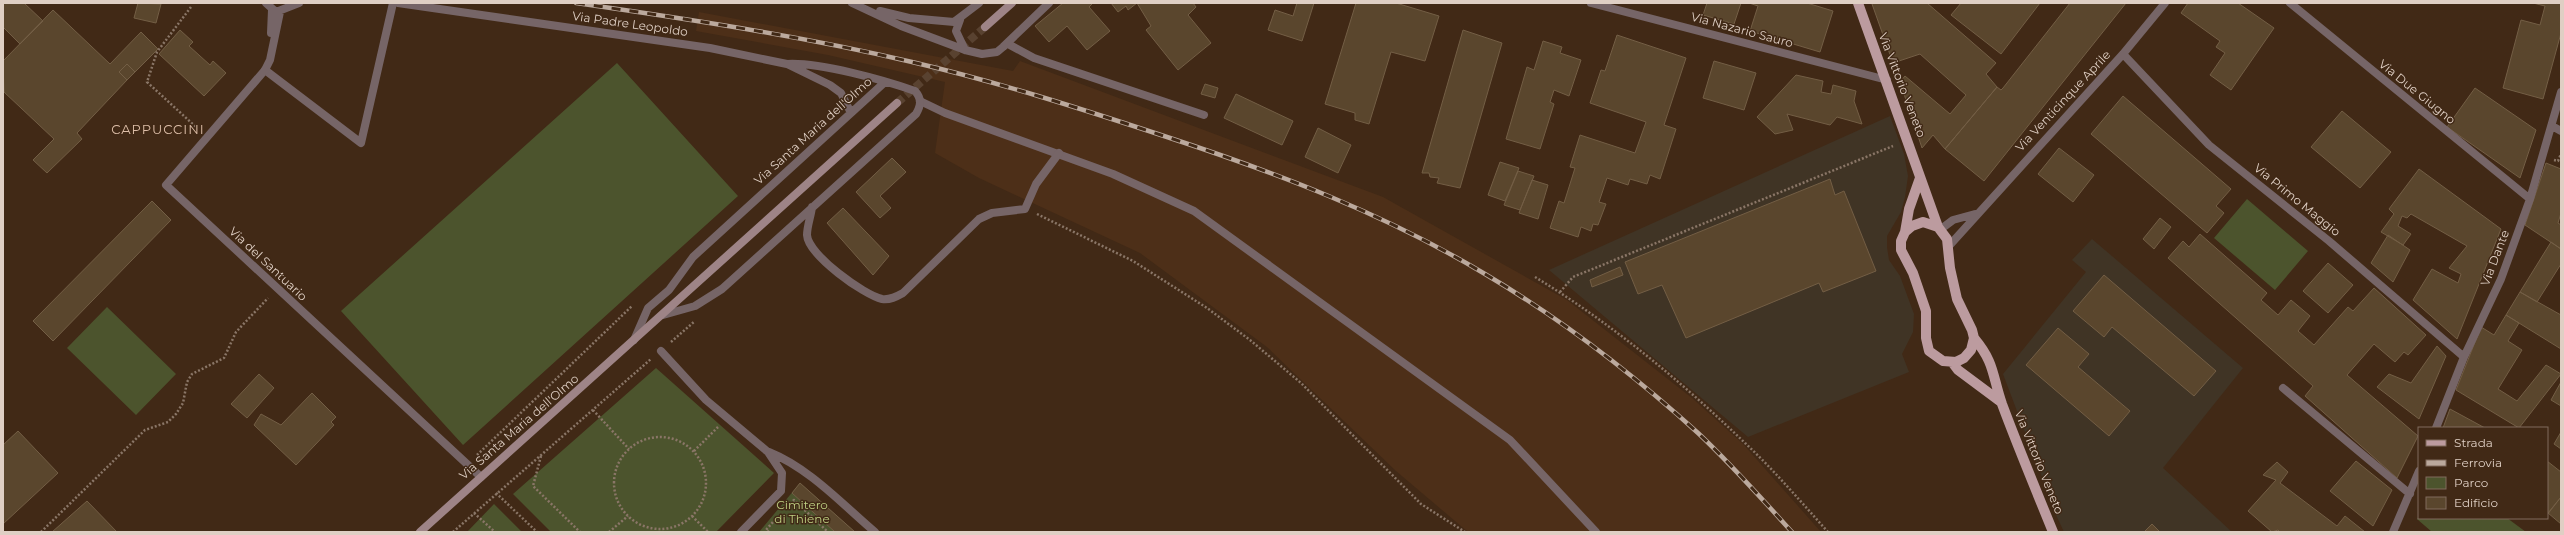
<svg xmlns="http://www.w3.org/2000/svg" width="2564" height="535" font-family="Montserrat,sans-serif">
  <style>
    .commercial { fill: #403425 }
    .built { fill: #4d2f18 }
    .green { fill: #4c542d }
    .building { fill: #5a462d; stroke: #735e45 }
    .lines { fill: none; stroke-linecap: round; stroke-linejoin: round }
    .secondary-tunnel { stroke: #594230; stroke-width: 8; stroke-dasharray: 8 4; stroke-linecap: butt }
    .path { stroke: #8a7667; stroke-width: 2.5; stroke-dasharray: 2 2; stroke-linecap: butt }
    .lane { stroke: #766567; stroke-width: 8 }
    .street { stroke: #766567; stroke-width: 8 }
    .secondary { stroke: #9e8487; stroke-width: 8 }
    .primary { stroke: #bc9b9f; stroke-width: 10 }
    .rail-casing { stroke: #bba99d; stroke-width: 4.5 }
    .rail { stroke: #412916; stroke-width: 3; stroke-dasharray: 9; stroke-linecap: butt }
    .labels { text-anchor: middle; stroke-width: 3; stroke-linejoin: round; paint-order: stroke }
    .street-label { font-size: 12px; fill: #dfcfc4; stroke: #412916 }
    .park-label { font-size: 12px; fill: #bfd083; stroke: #412916 }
    .neighbourhood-label { font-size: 13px; letter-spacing: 1px; fill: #dcbda7; stroke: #412916 }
  </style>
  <rect width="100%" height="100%" fill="#412916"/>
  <!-- commercial -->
  <path class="commercial" d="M1890 116 1904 154 1908 176 1905 197 1901 212 1887 236V247L1889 260 1900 276 1914 314 1913 332 1902 354 1909 372 1748 437 1549 270Z
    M2092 239 2243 368 2163 468 2232 532H2064L2057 517 2003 374 2086 272 2072 260Z"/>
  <!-- built -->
  <path class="built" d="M699 12 1013 71 1020 61 1383 197 1567 300 1692 398 1743 444 1821 532H1468L1396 471 1267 347 1140 253 979 178 935 153 945 82 828 55 696 31Z"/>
  <!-- green -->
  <path class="green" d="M617 63 738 196 463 445 341 311Z
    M2247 199 2308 251 2275 290 2214 238Z
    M107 307 176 374 136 415 67 348Z
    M656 368 774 473 716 532H551L513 494Z
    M800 483 855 532H759Z
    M494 504 522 532H467Z
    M2419 516V518H2507L2526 532H2432L2417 519Z"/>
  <!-- building -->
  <path class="building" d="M3 3H24L43 21 20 44 3 27Z
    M138 3 161 4 156 23 134 18Z
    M1063 3H1093L1089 7 1110 31 1087 50 1067 26 1049 42 1035 26Z
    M1111 3H1137L1128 10 1126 6 1118 12Z
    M1137 3H1193L1196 7 1188 15 1211 43 1178 70 1146 30 1151 26Z
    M1297 3H1314L1302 41 1268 30 1275 10 1293 16Z
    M1356 3H1396L1439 16 1425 61 1391 52 1369 124 1355 120V113L1325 104Z
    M1707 3H1741L1734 24 1703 15Z
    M1749 3H1807L1833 11 1820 52 1750 31 1758 6Z
    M1875 3H1927L1996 63 1986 74 1997 87 1945 149 1933 135 1922 148 1900 82 1905 76 1950 114 1966 95 1920 54 1893 63 1872 4Z
    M1961 3H2040L2001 54 1951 15Z
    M2070 3H2126L1984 181 1945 149 1997 87 2001 90 2003 88Z
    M2188 3H2238L2274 28 2231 90 2210 75 2225 53 2216 47 2220 41 2181 13Z
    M2533 3H2561V33L2543 99 2503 88 2521 20 2540 25 2545 6Z
    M53 10 110 64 141 32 158 49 135 72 127 64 119 72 127 80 77 133 82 139 47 173 33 160 54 139 4 92 3 61Z
    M180 30 193 42 189 46 210 65 213 61 226 73 204 96 159 54Z
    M1463 30 1502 43 1460 188 1437 183 1439 178 1430 177 1429 173H1422Z
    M1617 35 1686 58 1664 125 1676 129 1660 179 1650 175 1647 184 1630 179 1628 185 1607 178 1599 202 1606 204 1598 225 1593 224 1591 231 1581 227 1578 237 1550 228 1559 201 1564 203 1575 168 1570 167 1580 135 1635 153 1646 122 1590 103 1601 70 1605 71Z
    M1543 41 1562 47 1560 53 1581 60 1569 96 1554 90 1550 102 1554 104 1540 149 1506 139 1527 67 1534 70Z
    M1714 61 1756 73 1744 110 1703 98Z
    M127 64 135 72 127 80 119 72Z
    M1796 75 1823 81 1821 92 1831 94 1833 85 1856 91 1854 101 1862 124 1837 117 1830 125 1787 114 1793 130 1775 134 1757 117Z
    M1205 84 1218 88 1215 98 1201 94Z
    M2475 88 2536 130 2520 178 2447 127Z
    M1236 94 1293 121 1282 145 1224 118Z
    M2123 96 2231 189 2216 206 2224 213 2207 233 2091 134Z
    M2342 111 2391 152 2360 188 2311 147Z
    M1318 128 1351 145 1338 173 1305 157Z
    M2059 148 2094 175 2073 202 2038 174Z
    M892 158 906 172 880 196 891 208 880 218 856 192Z
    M1500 162 1519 168 1505 201 1488 195Z
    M2546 163 2561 169V213L2558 223 2561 225V249L2525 225Z
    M2419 169 2501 229 2457 339 2413 300 2432 269 2458 283 2461 274 2449 268 2467 246 2411 214 2407 218 2402 216 2398 226 2411 234 2403 245 2381 232 2394 214 2389 209Z
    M1518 171 1534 176 1520 210 1504 205Z
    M1830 179 1835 195 1844 191 1876 271 1823 292 1819 283 1686 338 1662 285 1638 294 1625 262Z
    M1532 180 1548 185 1538 219 1519 213Z
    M152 201 171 220 53 341 33 321Z
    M843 208 889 256 873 275 827 223Z
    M2160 218 2171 227 2154 249 2143 239Z
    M2200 234 2267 293 2261 300 2278 315 2291 300 2310 316 2298 331 2314 345 2348 307 2353 311 2374 288 2426 335 2408 355 2404 352 2395 362 2374 344 2347 375 2418 436 2397 478 2305 396 2313 386 2168 258 2183 241 2189 247Z
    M2388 235 2410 250 2393 282 2371 263Z
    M2551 242 2561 249V264L2537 302 2520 292Z
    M2328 263 2353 285 2328 313 2303 291Z
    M1620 267 1623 275 1592 287 1590 280Z
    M2104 275 2216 371 2194 396 2112 327 2104 337 2073 311Z
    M2520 292 2561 315V349L2506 315Z
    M2506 315 2519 323 2508 341 2522 350 2498 389 2517 401 2546 365 2561 374 2519 428 2456 390 2481 327 2494 335Z
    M2058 328 2089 354 2078 367 2130 411 2109 436 2026 365Z
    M2437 346 2446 356 2419 419 2377 387 2389 374 2411 383Z
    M259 374 274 388 247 418 231 404Z
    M2561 382V406L2551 400Z
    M312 393 336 417 331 422 334 425 296 465 254 425 261 414 281 425Z
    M2450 409 2485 428H2443Z
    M18 431 58 473 3 524V445Z
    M2561 432V449L2554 444Z
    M2356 461 2392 490 2373 526 2330 491Z
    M2547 461 2561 472V497L2547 515Z
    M2277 462 2288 472 2280 483 2337 526 2345 516 2365 532H2280L2278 530 2272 532 2248 511 2276 480 2263 475Z
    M800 483 855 532H835L792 493Z
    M2561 497V524L2548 513Z
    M87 501 117 532H52Z
    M2152 524 2160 532H2144Z"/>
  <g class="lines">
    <!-- secondary-tunnel -->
    <path class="secondary-tunnel" d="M897 103 985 27"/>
    <!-- path -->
    <path class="path" d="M191 7 157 52 147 82 197 128
      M2554 160 2558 161 2561 154
      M1037 214 1133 261 1207 308 1250 340 1301 383 1421 504 1465 532
      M1535 277C1611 323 1681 381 1745 443 1774 470 1801 502 1828 532
      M1560 292 1573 277 1893 146
      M671 342 695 321
      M593 410 629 449
      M614 483a46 46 0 1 1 92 0a46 46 0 1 1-92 0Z
      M694 451 718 427
      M477 455 632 306
      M541 456 533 486 580 532
      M496 493 537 532
      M793 501 794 500 828 532
      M474 513 495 532
      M692 516 708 532
      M41 532 145 430 168 422 176 414 183 403 187 382 192 374 224 358 236 332 268 298
      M453 532 651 359
      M609 532 628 516
      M769 532 766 530 773 522"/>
    <!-- lane -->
    <path class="lane" d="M1008 44 1034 58 1204 115
      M265 70 361 143 393 3
      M920 101 945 113 1113 174 1194 211 1510 440 1596 532"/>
    <!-- street -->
    <path class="street" d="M266 3 276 12 299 3
      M398 3 710 48 787 64 830 85 841 93 851 113
      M852 3 901 26 965 50 982 54 997 52 1003 47 1049 3
      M1591 3 1887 80
      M2290 3 2530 199
      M880 11 909 18 954 22 979 3
      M280 12 270 60 265 70 166 185 481 477
      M960 20 956 31 965 50
      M271 33 272 10
      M2123 54 2209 145 2329 241 2464 357
      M2552 126 2561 131
      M812 207C811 216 807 226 807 235 808 255 864 295 882 299 890 300 896 297 903 293L979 219 992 213 1025 209 1036 184 1059 153
      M1941 229 1953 220 1975 214
      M1948 247 2123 54 2165 3
      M663 315 695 306 722 289 916 114C921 105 922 99 915 91 884 80 819 62 787 64
      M634 340 648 308 669 290 693 257 885 82
      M661 351 706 400 768 452 782 473 781 491 741 532
      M2283 388 2410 494
      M2436 428 2464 357 2501 279 2530 199 2561 92
      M769 452C809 468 842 504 875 532
      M2393 532 2419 471"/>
    <!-- secondary -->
    <path class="secondary" d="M985 27 1012 3
      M420 532 897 103"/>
    <!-- primary -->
    <path class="primary" d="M1858 3 1938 227
      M1923 222 1938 227 1947 239 1950 268 1957 299 1972 330 1974 338 1971 350 1964 358 1956 362 1943 361 1929 351 1926 338V311L1913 273 1901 250V241L1905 232 1912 226Z
      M1905 232 1909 209 1920 178
      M1974 338C1995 363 1992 375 2002 404 2018 447 2036 490 2053 532
      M1952 362 1958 370 2001 402"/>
    <defs>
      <path id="rail" d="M576 3C688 19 801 36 912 62 998 82 1082 109 1167 137 1277 173 1385 214 1485 274 1561 319 1633 374 1698 433 1731 464 1762 499 1792 532"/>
    </defs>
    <!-- rail casing -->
    <use href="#rail" class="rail-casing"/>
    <!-- rail -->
    <use href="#rail" class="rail"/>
  </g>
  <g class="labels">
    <!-- street labels -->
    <g class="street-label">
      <text transform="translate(630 24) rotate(8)" y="4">Via Padre Leopoldo</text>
      <text transform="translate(1742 30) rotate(15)" y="4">Via Nazario Sauro</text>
      <text transform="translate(1902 85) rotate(69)" y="4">Via Vittorio Veneto</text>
      <text transform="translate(2417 92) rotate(39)" y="4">Via Due Giugno</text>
      <text transform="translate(2063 101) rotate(-47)" y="4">Via Venticinque Aprile</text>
      <text transform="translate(813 131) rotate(-42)" y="4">Via Santa Maria dell'Olmo</text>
      <text transform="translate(2297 200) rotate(39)" y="4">Via Primo Maggio</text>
      <text transform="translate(2495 258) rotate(-69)" y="4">Via Dante</text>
      <text transform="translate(268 264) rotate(43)" y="4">Via del Santuario</text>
      <text transform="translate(519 427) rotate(-41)" y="4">Via Santa Maria dell'Olmo</text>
      <text transform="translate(2039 462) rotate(68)" y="4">Via Vittorio Veneto</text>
    </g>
    <!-- park labels -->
    <g class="park-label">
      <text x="802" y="509">Cimitero<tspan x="802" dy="14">di Thiene</tspan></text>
    </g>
    <!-- neighbourhood labels -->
    <g class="neighbourhood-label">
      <text x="158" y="134">CAPPUCCINI</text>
    </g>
  </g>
  <!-- border -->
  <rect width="2564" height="535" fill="none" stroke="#dfcfc4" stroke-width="8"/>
  <!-- legend -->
  <rect x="2418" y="427" width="130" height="92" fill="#412916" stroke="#806b5c"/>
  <rect x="2426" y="440" width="20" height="6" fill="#bc9b9f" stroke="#806b5c"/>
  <text x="2454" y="447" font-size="12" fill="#dfcfc4">Strada</text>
  <rect x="2426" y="460" width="20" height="6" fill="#bba99d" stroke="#806b5c"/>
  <text x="2454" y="467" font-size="12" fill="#dfcfc4">Ferrovia</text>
  <rect x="2426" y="477" width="20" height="12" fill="#4c542d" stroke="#806b5c"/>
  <text x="2454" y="487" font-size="12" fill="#dfcfc4">Parco</text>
  <rect x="2426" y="497" width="20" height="12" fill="#5a462d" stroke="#806b5c"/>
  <text x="2454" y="507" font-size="12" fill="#dfcfc4">Edificio</text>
</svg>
